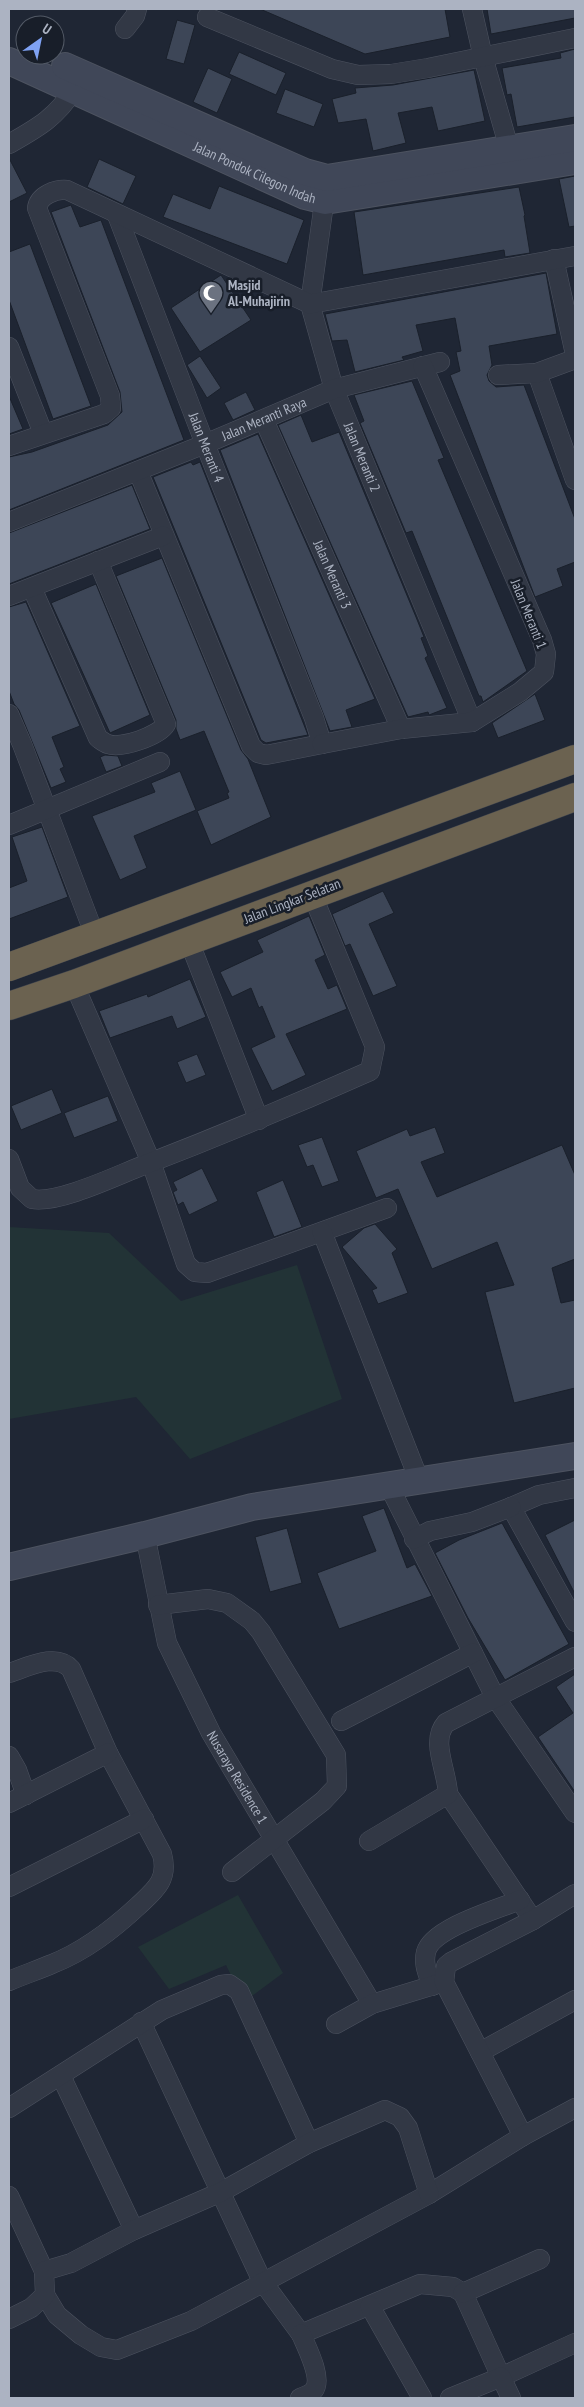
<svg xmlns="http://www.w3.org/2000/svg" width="584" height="2407" font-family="'PT Sans Narrow',sans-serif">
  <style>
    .green { fill: #223336 }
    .building { fill: #3d4657; stroke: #1a202b }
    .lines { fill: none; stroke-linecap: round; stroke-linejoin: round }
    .street-casing { stroke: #4d5360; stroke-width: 20 }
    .secondary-casing { stroke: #4d5360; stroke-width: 28 }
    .highway-casing { stroke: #3a404c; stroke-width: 29 }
    .street { stroke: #323845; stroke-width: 19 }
    .secondary { stroke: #404758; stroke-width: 26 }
    .highway { stroke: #6b6250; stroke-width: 28 }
    .labels { text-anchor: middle; stroke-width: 5; stroke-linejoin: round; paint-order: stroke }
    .street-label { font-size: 14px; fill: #acb3c2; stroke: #181e29 }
    .poi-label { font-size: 14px; font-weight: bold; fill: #acb3c2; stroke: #181e29; text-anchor: start }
  </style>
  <rect width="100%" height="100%" fill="#1f2634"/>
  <!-- green -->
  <path class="green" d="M9 1227 109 1233 181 1301 297 1265 342 1399 190 1459 136 1397 9 1419Z
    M238 1895 283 1973 244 2002 226 1965 169 1989 138 1947Z"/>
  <!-- building -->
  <path class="building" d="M260 9H445L450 37 365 54Z
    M487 9H575V18L491 34Z
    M177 20 195 25 184 64 166 59Z
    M575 49V117L517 127 511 94 507 95 502 68 561 58 560 53Z
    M239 52 286 73 276 95 229 74Z
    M208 68 232 79 217 113 193 102Z
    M474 70 485 121 438 131 432 107 398 113 406 143 373 151 366 119 338 123 332 99 356 93 355 88 393 85Z
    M285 89 323 104 314 127 276 113Z
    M9 158 27 193 9 202Z
    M99 159 136 176 123 204 87 187Z
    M575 176V226L569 227 559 179Z
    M219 186 304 220 287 264 163 217 173 194 210 209Z
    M519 187 525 215 524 216 530 253 505 257 504 250 363 275 354 212Z
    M71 205 80 227 101 220 184 440 9 510V457L32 452 108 425 122 412 120 392 51 212Z
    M30 244 91 406 53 419 9 300V252Z
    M546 273 557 334 489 346 492 365 487 375 489 381 496 387 524 385 575 519V562L557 569 563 586 535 597 450 375 460 371 456 352 461 351 455 318 416 325 423 351 402 357 404 360 355 372 347 340 332 341 325 314Z
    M221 275 251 320 200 352 171 308Z
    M200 356 221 388 207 398 187 365Z
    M412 381 444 458 438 460 527 671 483 702 481 696H479L412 531 406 533 360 423 364 421 354 395Z
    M246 392 255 410 233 420 224 403Z
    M9 396 23 429 9 434Z
    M301 415 312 442 339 432 416 617 424 637 421 638 428 656 425 658 447 708 429 715 428 712 408 717 278 425Z
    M258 434 375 699 346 710 352 727 330 731 220 450Z
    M191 462 193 465 200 462 308 735 266 743 261 740 153 477Z
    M132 485 150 529 9 584V533Z
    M162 558 241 750 248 759 271 817 211 845 197 811 229 798 227 793 229 792 204 731 180 740 176 729V720L116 576Z
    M96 584 150 715 110 733 51 603Z
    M26 602 80 726 52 737 64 767 60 769 66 782 51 788 19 710 14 704 9 691V607Z
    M535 694 545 720 498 738 492 723Z
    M105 755 118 756 122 766 106 772 100 757Z
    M180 771 196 810 134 836 147 868 120 880 92 816 155 792 151 783Z
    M42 827 68 897 9 919V888L27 881 12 837Z
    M383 891 394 913 369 924 397 986 373 996 350 944 345 946 332 914Z
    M309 916 325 955 315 960 328 989 337 985 347 1009 286 1034 306 1075 272 1091 251 1048 275 1037 262 1006 259 1008 251 988 232 997 220 972 263 952 257 940Z
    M190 979 206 1017 177 1029 172 1016 110 1038 99 1011 147 994 148 997Z
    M197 1054 206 1075 186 1083 177 1062Z
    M52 1089 62 1113 21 1130 11 1106Z
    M108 1096 118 1121 74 1138 64 1113Z
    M435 1127 445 1153 421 1162 437 1197 562 1145 575 1175V1259L552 1268 561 1303 575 1300V1388L514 1403 485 1292 514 1285 497 1242 432 1269 398 1189 376 1198 356 1151 407 1129 410 1136Z
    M322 1137 339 1181 322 1187 313 1165 307 1167 298 1145Z
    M202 1168 218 1201 189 1215 183 1202 178 1205 173 1192 177 1190 173 1182Z
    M283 1180 302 1227 274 1237 256 1192Z
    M375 1224 397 1249 392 1253 408 1293 378 1304 372 1290 377 1288 342 1247 364 1228Z
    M384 1508 407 1568 415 1564 432 1596 339 1629 317 1573 376 1551 362 1516Z
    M575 1520V1594L545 1535Z
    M502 1523 569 1644 505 1680 468 1618 435 1553 459 1540Z
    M287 1528 302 1583 270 1592 255 1537Z
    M575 1674V1792L538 1737 573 1713 556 1687Z"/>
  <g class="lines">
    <defs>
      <g id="street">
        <path d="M472 9 483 57 509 148"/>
        <path d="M207 17 332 69 358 75 391 74 428 68 575 38"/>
        <path d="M125 29 135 16 137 9"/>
        <path d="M9 144C37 128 56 118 74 89"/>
        <path id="s1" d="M326 189 310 304 334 389 472 722"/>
        <path id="s2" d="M117 215 205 444 314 718 322 744 266 755 258 753 251 746 138 471"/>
        <path d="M554 259 575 354"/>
        <path d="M9 347 43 433"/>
        <path d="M537 373 575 480"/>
        <path d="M498 375 537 373 575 359"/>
        <path id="s3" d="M264 420 401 729"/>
        <path d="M9 446 104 414 111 408 110 396 37 208C39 195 56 189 67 190L310 304 575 256"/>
        <path id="s4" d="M9 522 205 444 334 389 440 362"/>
        <path d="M32 588 98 738C101 740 104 743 108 744 121 749 159 736 166 724L98 561"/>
        <path d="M9 596 163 536"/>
        <path d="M9 714 22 744 95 936"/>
        <path d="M322 744 401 729 472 722 520 692 544 672 546 654 542 640 423 366"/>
        <path d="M9 825 160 762"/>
        <path d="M189 941 259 1120"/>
        <path d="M74 984 151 1162 186 1264 195 1272 207 1273 387 1208"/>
        <path d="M9 1159 20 1188 32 1199C57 1204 114 1177 139 1167 217 1137 294 1105 370 1071L375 1047 312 894"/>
        <path d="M322 1232 419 1480"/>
        <path d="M389 1486 495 1697 575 1813"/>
        <path d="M575 1488 539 1495 511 1507 575 1622"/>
        <path id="s5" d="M145 1535 167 1643 211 1733 372 2004"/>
        <path d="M414 1539 430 1531 472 1522 511 1507"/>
        <path d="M158 1605 208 1599 227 1603 252 1621 261 1632 336 1755 337 1786 323 1801 232 1872"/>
        <path d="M9 1673C28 1667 56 1652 71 1669L108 1753 162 1854C169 1880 155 1890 138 1906 112 1930 85 1951 52 1964 38 1970 23 1975 9 1981"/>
        <path d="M341 1721 473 1653"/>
        <path d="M9 1756 17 1770 26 1795"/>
        <path d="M448 1794 533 1920"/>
        <path d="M9 1803 108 1753"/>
        <path d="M369 1841 448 1794C447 1770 430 1741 446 1723L575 1657"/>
        <path d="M9 1887 144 1819"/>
        <path d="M432 1986C428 1974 423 1965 426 1952 432 1928 498 1909 520 1900"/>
        <path d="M141 2022 262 2281 301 2334 420 2284 453 2287 463 2293 501 2377 575 2343"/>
        <path d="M336 2024 372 2004 444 1982"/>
        <path d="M480 2052 575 2000"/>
        <path d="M61 2076 134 2230"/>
        <path d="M9 2108 162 2010 221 1985 229 1984 239 1991 309 2143"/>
        <path d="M523 2136 444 1982 446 1966 451 1962 533 1920 575 1894"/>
        <path d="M9 2196 44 2271"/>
        <path d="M463 2293 540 2259"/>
        <path d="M45 2295 57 2315 81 2335 101 2347 117 2350 191 2321 429 2194 523 2136 575 2108"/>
        <path d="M370 2306 422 2398"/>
        <path d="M9 2319 31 2308 45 2295 44 2271 71 2263 134 2230 221 2192 309 2143 385 2110 400 2117 408 2128 429 2194"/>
        <path d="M300 2398C305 2396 312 2393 314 2390 323 2378 306 2346 301 2334"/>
        <path d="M450 2398 501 2377 511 2398"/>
      </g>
      <g id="secondary">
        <path id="s6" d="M9 61 305 196 325 201 575 161"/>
        <path d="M65 66 305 172 327 178 575 138"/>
        <path d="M9 1567 145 1535 252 1507 575 1456"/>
      </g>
      <path id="highway" d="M9 967 575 759
        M9 1006 74 984 575 797"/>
    </defs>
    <!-- street casing -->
    <use href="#street" class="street-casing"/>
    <!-- secondary casing -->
    <use href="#secondary" class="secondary-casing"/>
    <!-- highway casing -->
    <use href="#highway" class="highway-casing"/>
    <!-- street -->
    <use href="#street" class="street"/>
    <!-- secondary -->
    <use href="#secondary" class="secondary"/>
    <!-- highway -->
    <use href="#highway" class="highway"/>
  </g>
  <!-- icons -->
  <defs>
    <symbol id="mosque-pin" viewBox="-11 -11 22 30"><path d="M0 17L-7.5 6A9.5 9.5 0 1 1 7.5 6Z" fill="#6b7280" stroke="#181e29"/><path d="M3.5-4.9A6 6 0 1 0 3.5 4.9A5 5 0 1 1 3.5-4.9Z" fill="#fff"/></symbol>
  </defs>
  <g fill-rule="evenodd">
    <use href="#mosque-pin" x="197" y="279" width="28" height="38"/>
  </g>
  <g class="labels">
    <!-- street labels -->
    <g class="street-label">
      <text dy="5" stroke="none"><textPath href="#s6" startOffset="270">Jalan Pondok Cilegon Indah</textPath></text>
      <text dy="5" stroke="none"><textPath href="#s4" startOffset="275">Jalan Meranti Raya</textPath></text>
      <text dy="5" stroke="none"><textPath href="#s2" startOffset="249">Jalan Meranti 4</textPath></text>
      <text dy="5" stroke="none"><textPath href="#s1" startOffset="278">Jalan Meranti 2</textPath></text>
      <text dy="5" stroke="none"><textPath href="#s3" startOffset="169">Jalan Meranti 3</textPath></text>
      <text transform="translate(529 614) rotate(68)" y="5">Jalan Meranti 1</text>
      <text transform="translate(292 901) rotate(-21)" y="5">Jalan Lingkar Selatan</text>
      <text dy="5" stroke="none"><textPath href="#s5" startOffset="262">Nusaraya Residence 1</textPath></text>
    </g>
    <!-- poi labels -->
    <g class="poi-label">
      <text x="228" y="290">Masjid<tspan x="228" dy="16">Al-Muhajirin</tspan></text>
    </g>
  </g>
  <!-- border -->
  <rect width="584" height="2407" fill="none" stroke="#acb3c2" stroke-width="20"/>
  <!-- north arrow -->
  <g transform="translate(40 40) rotate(33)"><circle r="24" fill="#181e29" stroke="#535a66"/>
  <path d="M0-4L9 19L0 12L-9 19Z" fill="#7fa2f4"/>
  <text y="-8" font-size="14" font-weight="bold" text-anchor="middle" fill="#acb3c2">U</text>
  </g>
</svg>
